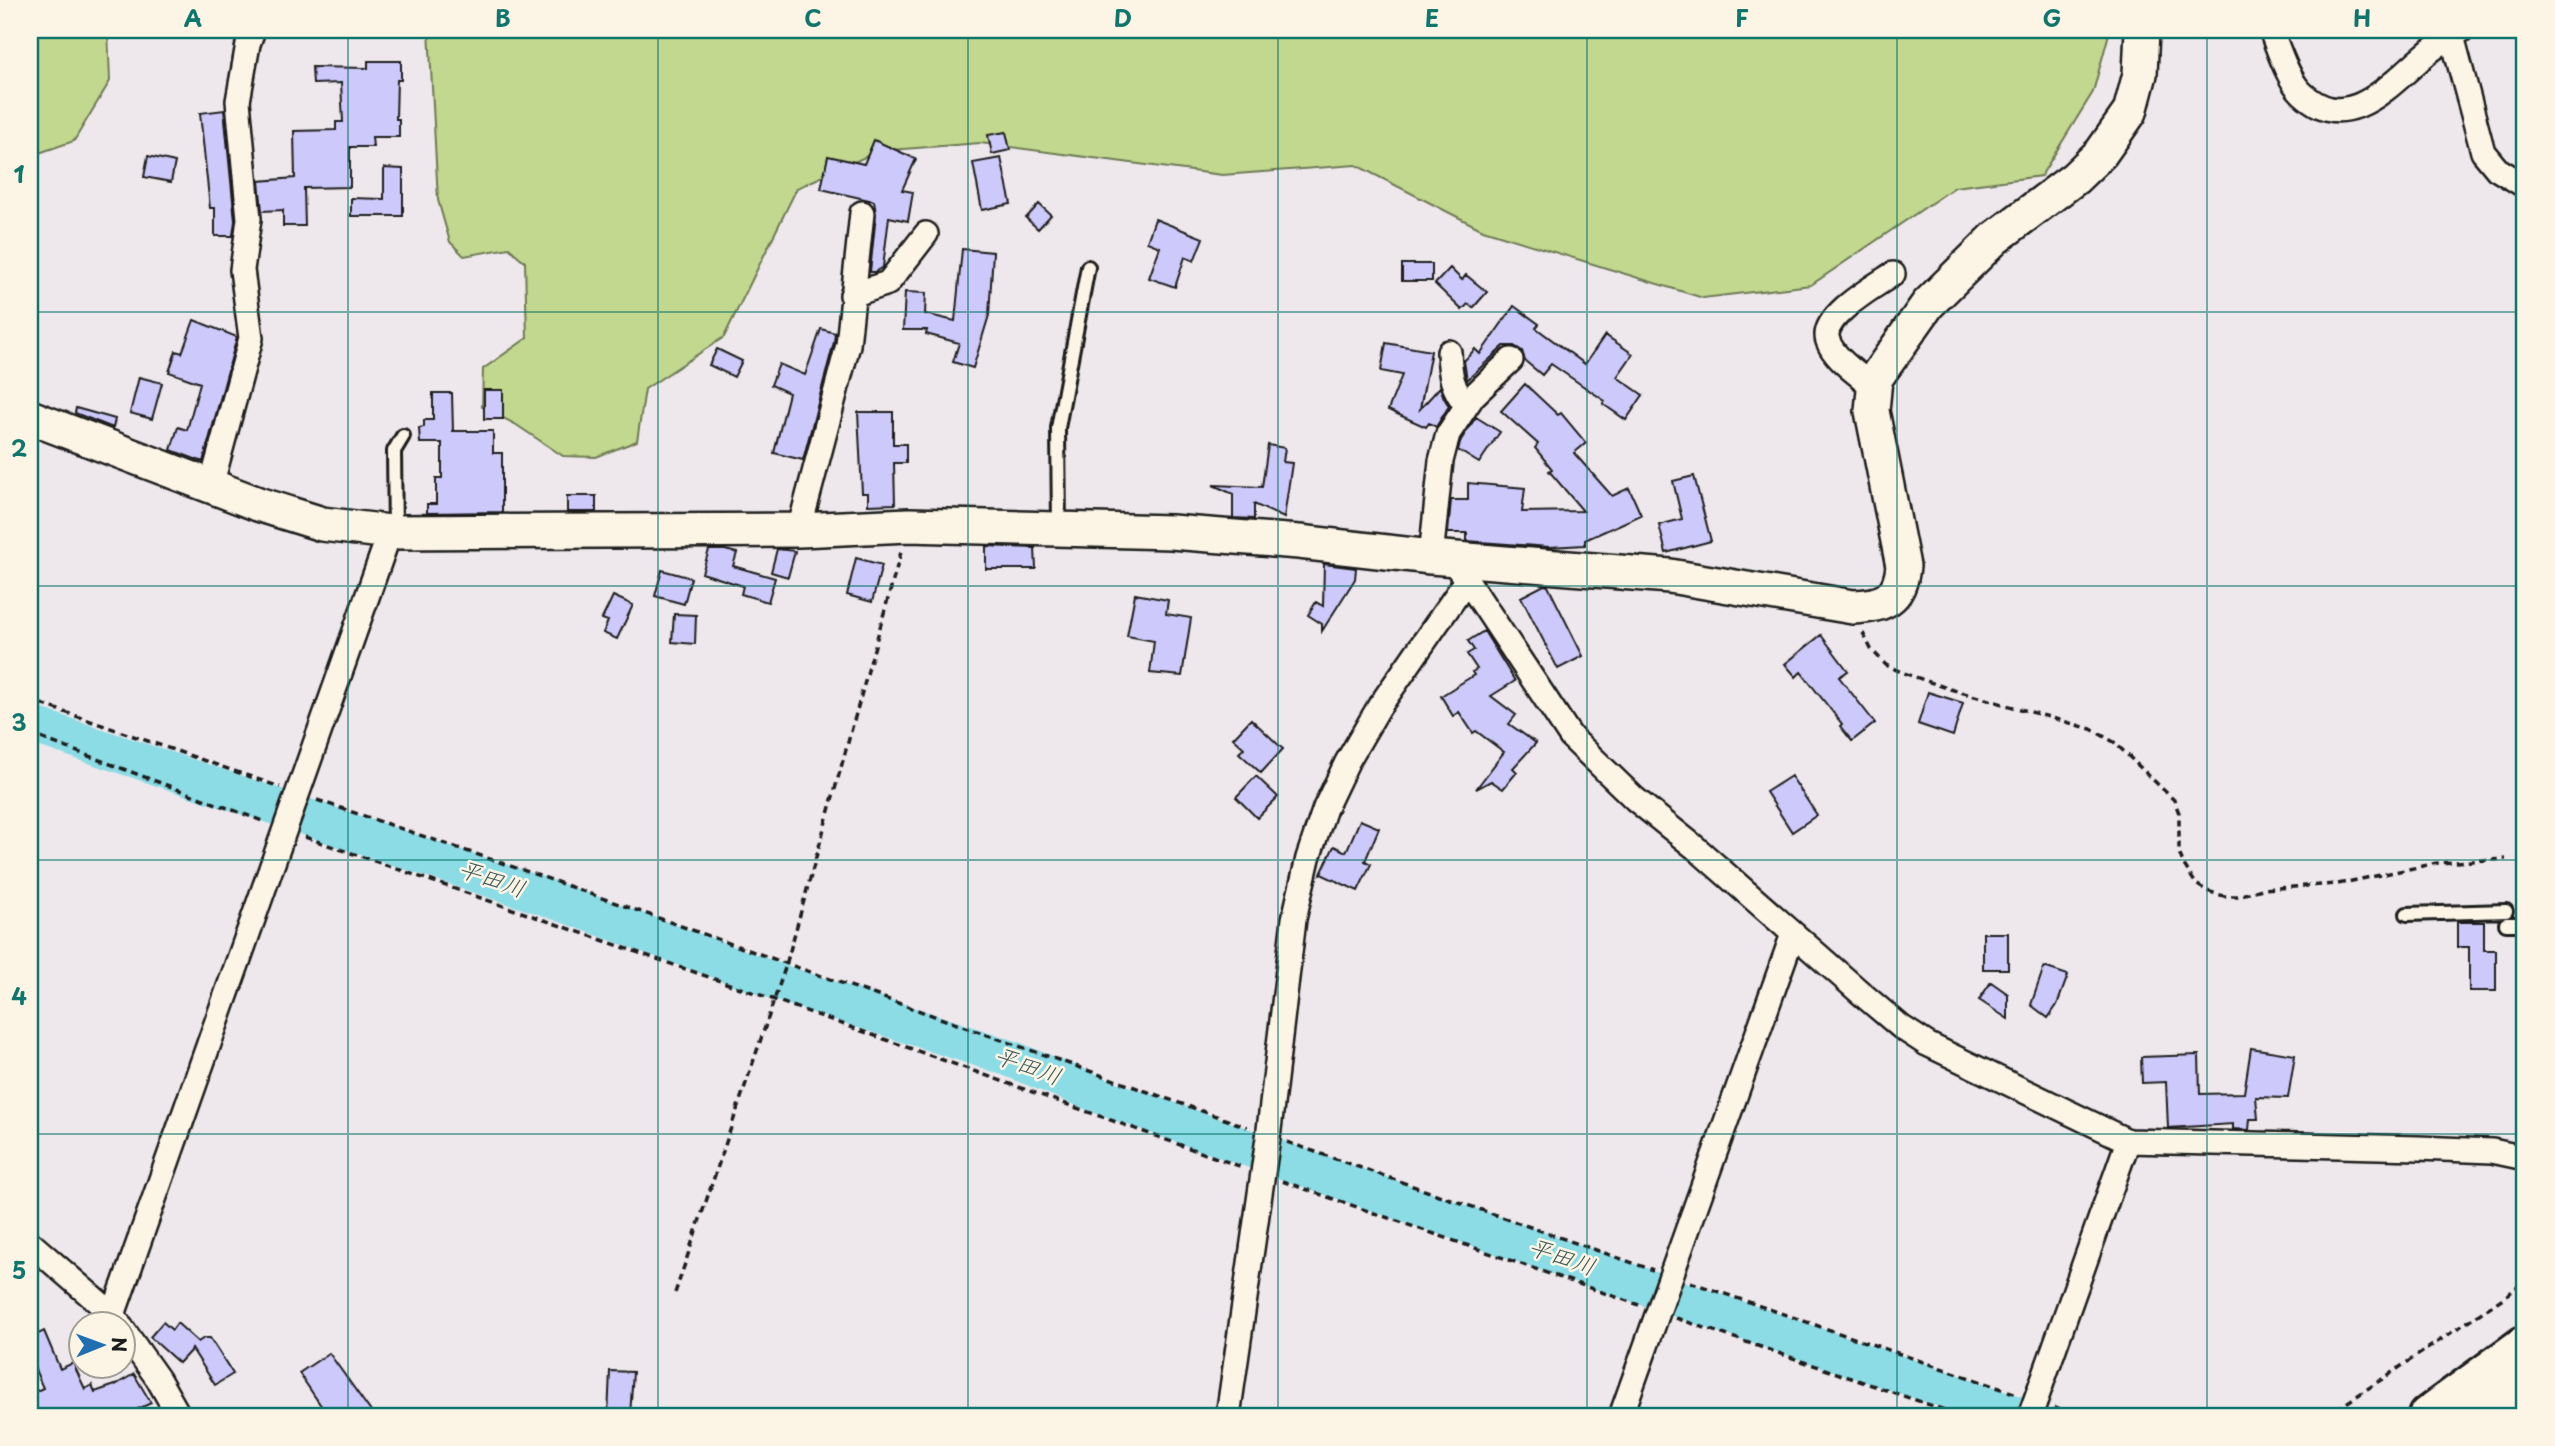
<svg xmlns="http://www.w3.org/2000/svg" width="2555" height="1446" font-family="'Playpen Sans','Klee One',sans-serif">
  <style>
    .green { fill: #c1d88e; stroke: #6e7a55; stroke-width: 2 }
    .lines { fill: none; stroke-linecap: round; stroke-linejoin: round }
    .river { stroke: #8bdce5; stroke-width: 37 }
    .building { fill: #cdc9fb; stroke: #1c1c1c; stroke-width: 2 }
    .lane-casing { stroke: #1c1c1c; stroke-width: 18 }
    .street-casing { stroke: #1c1c1c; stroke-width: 28 }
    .secondary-casing { stroke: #1c1c1c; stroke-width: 38 }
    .highway-casing { stroke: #1c1c1c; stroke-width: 44 }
    .path { stroke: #1c1c1c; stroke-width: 3.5; stroke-dasharray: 7 5; stroke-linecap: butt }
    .lane { stroke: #fcf5e5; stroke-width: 12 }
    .street { stroke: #fcf5e5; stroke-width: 23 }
    .secondary { stroke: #fcf5e5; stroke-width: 33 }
    .highway { stroke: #fcf5e5; stroke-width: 38 }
    .grid { fill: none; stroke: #0f766e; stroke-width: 2; stroke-opacity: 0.55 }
    .labels { text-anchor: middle; stroke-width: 5; stroke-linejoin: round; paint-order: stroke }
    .water-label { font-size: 23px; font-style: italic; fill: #3d5658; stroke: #fcf5e5 }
    .neatline { fill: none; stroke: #0f766e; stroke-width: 2.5 }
    .grid-label { font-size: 23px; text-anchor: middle; font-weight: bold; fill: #0f766e }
  </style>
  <rect width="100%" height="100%" fill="#eee8ec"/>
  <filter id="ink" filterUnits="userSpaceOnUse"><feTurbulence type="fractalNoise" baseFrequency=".0143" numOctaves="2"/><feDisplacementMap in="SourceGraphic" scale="14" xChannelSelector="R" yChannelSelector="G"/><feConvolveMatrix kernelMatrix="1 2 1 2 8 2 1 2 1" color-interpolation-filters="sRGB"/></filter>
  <g filter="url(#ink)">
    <!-- green -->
    <path class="green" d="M30 30H108L110 81 74 141 30 156Z
      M429 30H2110L2093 92 2041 176 1955 187 1811 285 1703 298 1483 230 1356 165 1222 175 980 143 878 151 797 188 724 337 645 389 637 441 596 457 563 456 515 424 482 407 483 369 527 338 525 262 509 248 464 256 450 242 438 200Z"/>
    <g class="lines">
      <!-- river -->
      <path class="river" d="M30 724 554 900 781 983 1009 1058 1104 1097 1299 1166 1705 1308 2023 1416"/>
    </g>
    <!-- building -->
    <path class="building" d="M368 61H401V80H397L396 119H399V137H372L373 147H350V187L304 188 305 226H283V210L262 211 259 181 295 178 294 131 336 130V122H343L341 83 313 84 312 67 368 68Z
      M224 110 235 221 233 236H215V208H210L200 113Z
      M1006 132 1010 150 992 154 988 135Z
      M874 140 916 159 902 190 913 192 908 221 889 217 883 267 875 272H870L876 214 874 201 821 189 828 156 864 164Z
      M148 156 175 162 171 182 144 177Z
      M1001 158 1011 204 982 210 973 163Z
      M384 168 403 169V216H351V198L384 199Z
      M1039 204 1051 215 1038 229 1026 218Z
      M1155 219 1203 238 1194 261 1185 257 1175 287 1149 278 1160 247 1147 242Z
      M962 249 993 252 989 315 973 368 953 362 959 343 926 334 927 330H903L905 292 926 293 925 314 955 321Z
      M1402 264H1432V281H1402Z
      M1450 268 1462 280 1466 275 1487 292 1473 308 1468 304 1462 310 1435 284Z
      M1514 306 1539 324 1536 328 1585 364 1605 335 1633 354 1617 377 1643 395 1626 420 1603 404 1605 401 1551 364 1542 375 1525 361 1522 351 1514 346H1504L1467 380 1464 361 1475 349 1480 354Z
      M194 320 237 337 203 462 171 450 178 427 187 430 200 383 169 372 176 351 182 353Z
      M821 329 835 333 834 342 803 460 774 453 789 393 771 385 779 364 805 375Z
      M1386 343 1431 351 1420 409 1440 387 1444 398 1449 406 1436 427 1429 423 1426 427 1388 410 1402 375 1381 371Z
      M717 349 742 361 734 377 709 365Z
      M139 377 162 383 152 419 130 413Z
      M1525 384 1558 415 1561 413 1586 443 1574 453 1612 496 1629 488 1641 515 1585 540V545L1549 547 1467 541V533H1448L1451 500H1468V483L1525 488 1522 512 1583 511 1549 471 1552 469 1535 448 1538 444 1501 411Z
      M484 390H503V419H484Z
      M433 393H452L453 431H493V453H502V512L427 513V504H436V478H442V443H420L419 428 424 427V420H433Z
      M76 408 115 419 113 428 75 413Z
      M858 412H893V444H906V463H894L895 504 868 505V493H862Z
      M1476 417 1500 432 1479 463 1458 450 1461 440Z
      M1268 445 1285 448 1283 462 1292 463 1284 518 1254 504V519L1233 518V494L1213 485 1262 487Z
      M1694 476 1711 541 1666 553 1659 525 1682 519 1673 481Z
      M567 496H596V512H567Z
      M986 546 1035 548 1036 569H986Z
      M777 549 795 551 788 577 771 572Z
      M709 550H725L737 553 733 566 775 578 768 602 741 594 743 586 702 573Z
      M856 558 882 565 872 602 847 595Z
      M1324 564 1356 568 1355 579 1322 631V624L1308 615 1316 602 1323 606Z
      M662 570 691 578 684 604 655 596Z
      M1544 585 1548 586 1583 656 1558 669 1521 597Z
      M1135 594 1168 600 1166 614 1191 618 1182 676 1150 673 1154 641 1127 636Z
      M613 596 633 605 617 639 603 633 608 621 602 619Z
      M674 614 696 615 695 644 672 642Z
      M1484 631 1515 681 1491 696 1516 715 1509 724 1536 743 1513 768 1517 772 1503 789 1491 781 1476 789 1504 752 1476 731 1473 733 1459 712 1453 716 1441 696 1474 675 1472 672 1477 669 1467 654 1474 650 1468 641Z
      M1821 635 1848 671 1839 677 1875 723 1852 741 1840 726 1842 724 1801 672 1796 677 1785 664Z
      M1928 692 1963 703 1953 736 1918 724Z
      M1251 719 1283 749 1261 773 1239 753 1244 748 1233 738Z
      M1256 776 1278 797 1257 818 1236 797Z
      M1791 776 1817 815 1792 832 1766 792Z
      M1360 820 1379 828 1365 861 1371 864 1358 891 1321 874 1334 846 1346 852Z
      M2457 922H2484V950H2496V991H2469V947H2457Z
      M1983 933H2008V969H1983Z
      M2044 967 2068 975 2057 1005 2048 1018 2031 1005Z
      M1991 982 2008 994V1019L1979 1000Z
      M2251 1048 2295 1055 2288 1098 2256 1097 2258 1119H2250L2249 1130 2233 1129V1124L2168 1128 2166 1082 2142 1083 2141 1057 2199 1055 2200 1094 2244 1093Z
      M163 1322 172 1330 177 1323 198 1342 204 1338H210L233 1374 215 1385 192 1349 179 1363 150 1337Z
      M44 1331 60 1369 73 1363 85 1389 92 1385 95 1392 115 1385 134 1374 151 1403 123 1416H30V1394L43 1388 30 1358V1338Z
      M329 1353 374 1416H328L299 1373Z
      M610 1371 633 1372 630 1416H608Z"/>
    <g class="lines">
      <defs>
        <path id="lane" d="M1059 528 1058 428 1088 267
          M395 531 394 451 403 436
          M2407 914 2506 911
          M2506 924H2525"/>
        <path id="street" d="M2271 30C2278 48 2288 80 2302 93 2345 134 2385 90 2418 61 2431 49 2446 39 2462 30
          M2452 36 2483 152 2497 169 2525 186
          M852 295 888 283 926 234
          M1449 352C1450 375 1452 388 1466 405
          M1874 388C1860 375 1835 360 1828 341 1819 317 1875 286 1893 274
          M211 486 251 338 242 270 249 219 238 101 248 44 253 30
          M799 530 848 345 862 213
          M1431 557 1441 461 1448 434 1473 396 1511 360
          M1450 558 1467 580 1571 737 1635 799 1697 849 1862 994 1901 1027 1927 1044 2128 1141 2419 1148 2492 1151 2525 1158
          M30 1243 113 1315 119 1324
          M113 1315 390 532
          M122 1328 158 1379 179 1416
          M1228 1416 1268 1138 1294 919 1308 858 1325 808 1347 762 1379 707 1467 580
          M1621 1416 1793 934
          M2030 1416 2128 1141"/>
        <path id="secondary" d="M30 417 258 504 322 524 390 532 799 530 909 525 1171 532 1299 542 1431 557 1670 576 1853 607C1884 606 1900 599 1903 566L1872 411 1875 379 1928 304 1995 238 2075 178 2101 153 2130 112 2140 74 2142 30"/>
        <path id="highway" d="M2428 1416 2525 1345
          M2489 1416 2525 1389"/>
      </defs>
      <!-- lane casing -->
      <use href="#lane" class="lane-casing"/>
      <!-- street casing -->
      <use href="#street" class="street-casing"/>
      <!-- secondary casing -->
      <use href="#secondary" class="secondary-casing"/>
      <!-- highway casing -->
      <use href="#highway" class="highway-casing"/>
      <!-- path -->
      <path class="path" d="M1863 633 1871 649 1886 665 1901 672 1950 689 2091 729 2114 742 2174 800 2179 813V853L2184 865 2196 884 2207 891 2224 896H2238L2262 889 2338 884 2437 863 2506 859
        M30 700 280 787
        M30 734 265 822
        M317 800 540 876 1247 1127
        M305 837 775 1000 1242 1167
        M1287 1142 1653 1270
        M1282 1181 1639 1305
        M1690 1282 2017 1394
        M675 1293 786 965 901 552
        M1676 1318 1962 1416
        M2054 1408 2075 1416
        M2327 1416 2506 1296 2525 1281"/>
      <!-- lane -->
      <use href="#lane" class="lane"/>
      <!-- street -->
      <use href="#street" class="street"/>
      <!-- secondary -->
      <use href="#secondary" class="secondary"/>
      <!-- highway -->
      <use href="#highway" class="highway"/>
    </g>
  </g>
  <!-- grid -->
  <path class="grid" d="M348 30V1416M658 30V1416M968 30V1416M1278 30V1416M1587 30V1416M1897 30V1416M2207 30V1416M30 312H2525M30 586H2525M30 860H2525M30 1134H2525"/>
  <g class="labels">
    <!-- water labels -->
    <g class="water-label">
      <text transform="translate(492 879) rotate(19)" y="8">平田川</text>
      <text transform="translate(1028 1066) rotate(20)" y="8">平田川</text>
      <text transform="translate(1562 1257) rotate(19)" y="8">平田川</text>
    </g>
  </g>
  <!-- margin -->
  <rect width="2555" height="1446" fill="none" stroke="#fcf5e5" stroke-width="77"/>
  <!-- north arrow -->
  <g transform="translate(102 1345) rotate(89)"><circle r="33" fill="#fcf5e5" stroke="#a29e95" stroke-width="2"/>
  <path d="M0-5L12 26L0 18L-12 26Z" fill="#1f6fb2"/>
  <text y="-10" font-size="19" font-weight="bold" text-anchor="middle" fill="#1c1c1c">N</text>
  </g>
  <rect x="38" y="38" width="2478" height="1370" class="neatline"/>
  <g class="grid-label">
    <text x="193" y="27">A</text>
    <text x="503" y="27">B</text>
    <text x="813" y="27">C</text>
    <text x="1123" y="27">D</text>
    <text x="1432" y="27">E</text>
    <text x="1742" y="27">F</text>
    <text x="2052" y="27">G</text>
    <text x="2362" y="27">H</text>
    <text x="19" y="183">1</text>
    <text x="19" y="457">2</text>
    <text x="19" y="731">3</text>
    <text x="19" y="1005">4</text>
    <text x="19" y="1279">5</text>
  </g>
</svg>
